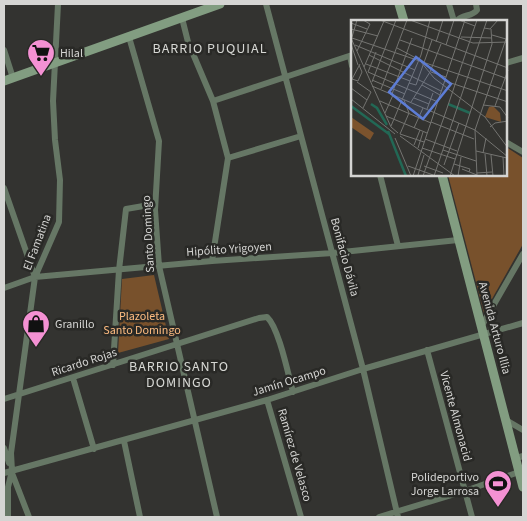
<svg xmlns="http://www.w3.org/2000/svg" width="527" height="521" font-family="'Source Sans 3',sans-serif">
  <style>
    .green { fill: #78512c }
    .lines { fill: none; stroke-linecap: round; stroke-linejoin: round }
    .street { stroke: #667765; stroke-width: 6 }
    .secondary { stroke: #829d81; stroke-width: 9 }
    .labels { text-anchor: middle; stroke-width: 5; stroke-linejoin: round; paint-order: stroke }
    .poi-label { font-size: 12px; fill: #d5d5d3; stroke: #292926; text-anchor: start }
    .street-label { font-size: 12px; fill: #d5d5d3; stroke: #292926 }
    .park-label { font-size: 12px; fill: #fcbb80; stroke: #292926 }
    .neighbourhood-label { font-size: 14px; letter-spacing: 1px; fill: #d6d7d3; stroke: #292926 }
    .inset-river { fill: none; stroke: #226855; stroke-width: 2.5 }
    .inset-road { fill: none; stroke: #747471; stroke-width: 1 }
    .view { fill: #5d7dd6; fill-opacity: 0.15; stroke: #5d7dd6; stroke-width: 2.5 }
    .inset-edge { fill: none; stroke: #d5d5d3; stroke-width: 2.5 }
  </style>
  <rect width="100%" height="100%" fill="#333330"/>
  <!-- green -->
  <path class="green" d="M506 147 523 158V244L484 313 448 175H506Z
    M154 275 169 339 118 353 122 279Z"/>
  <g class="lines">
    <!-- street -->
    <path class="street" d="M266 4 363 369 398 517
      M449 4 454 21
      M182 18 188 42 213 101 228 158 212 261
      M457 21C462 14 472 17 477 10L476 4
      M129 37 159 141 155 210 159 266 217 517
      M4 50 13 78
      M350 56 352 66
      M506 63 523 58
      M213 101 352 55
      M506 142 523 152
      M228 158 301 136
      M380 175 398 246
      M4 188 35 277
      M4 288 35 277 212 261 333 253 458 240
      M481 327 523 254
      M427 350 472 517
      M113 365 119 270 126 209 155 204
      M73 378 94 449
      M4 399 259 318 267 317C279 328 288 374 293 392
      M267 400 301 517
      M506 420 523 430
      M124 441 140 517
      M4 448 9 463
      M516 458 523 456
      M4 473 267 400 363 369 523 323
      M12 473 29 517
      M8 517V487L12 471 11 453 35 277 59 222 60 180 55 140 53 101 58 4
      M379 517 465 491 519 472"/>
    <!-- secondary -->
    <path class="secondary" d="M399 4 404 21
      M4 81 220 4
      M442 175 523 487"/>
  </g>
  <!-- icons -->
  <defs>
    <symbol id="supermarket-pin" viewBox="-11 -11 22 30"><path d="M0 17L-7.5 6A9.5 9.5 0 1 1 7.5 6Z" fill="#f491d3" stroke="#292926"/><path d="M-6-5.5h2.5l.6 2H6L4.5 2H-2.5L-4.4-4H-6ZM-1.5 3.2a1.3 1.3 0 1 0 .1 0ZM3 3.2a1.3 1.3 0 1 0 .1 0Z" fill="#111"/></symbol>
    <symbol id="shop-pin" viewBox="-11 -11 22 30"><path d="M0 17L-7.5 6A9.5 9.5 0 1 1 7.5 6Z" fill="#f491d3" stroke="#292926"/><path d="M-5-2.5h2.3a2.7 3.5 0 0 1 5.4 0H5L5.5 6h-11ZM-1.5-2.5h3a1.5 2.3 0 0 0-3 0Z" fill="#111"/></symbol>
    <symbol id="stadium-pin" viewBox="-11 -11 22 30"><path d="M0 17L-7.5 6A9.5 9.5 0 1 1 7.5 6Z" fill="#f491d3" stroke="#292926"/><path d="M0-5a6.5 5 0 1 0 0 10a6.5 5 0 1 0 0-10ZM-3.5-1.8h7v3.6h-7Z" fill="#111"/></symbol>
  </defs>
  <g fill-rule="evenodd">
    <use href="#supermarket-pin" x="25" y="37" width="32" height="43"/>
    <use href="#shop-pin" x="20" y="308" width="32" height="43"/>
    <use href="#stadium-pin" x="482" y="468" width="32" height="43"/>
  </g>
  <g class="labels">
    <!-- poi labels -->
    <g class="poi-label">
      <text x="60" y="57">Hilal</text>
      <text x="55" y="328">Granillo</text>
      <text x="479" y="481" text-anchor="end">Polideportivo<tspan x="479" dy="14">Jorge Larrosa</tspan></text>
    </g>
    <!-- street labels -->
    <g class="street-label">
      <text transform="translate(148 234) rotate(-93)" y="4">Santo Domingo</text>
      <text transform="translate(37 242) rotate(-69)" y="4">El Famatina</text>
      <text transform="translate(229 249) rotate(-4)" y="4">Hipólito Yrigoyen</text>
      <text transform="translate(345 257) rotate(75)" y="4">Bonifacio Dávila</text>
      <text transform="translate(495 328) rotate(75)" y="4">Avenida Arturo Illia</text>
      <text transform="translate(84 362) rotate(-18)" y="4">Ricardo Rojas</text>
      <text transform="translate(289 381) rotate(-17)" y="4">Jamín Ocampo</text>
      <text transform="translate(456 416) rotate(75)" y="4">Vicente Almonacid</text>
      <text transform="translate(295 455) rotate(74)" y="4">Ramírez de Velasco</text>
    </g>
    <!-- park labels -->
    <g class="park-label">
      <text x="142" y="320">Plazoleta<tspan x="142" dy="14">Santo Domingo</tspan></text>
    </g>
    <!-- neighbourhood labels -->
    <g class="neighbourhood-label">
      <text x="210" y="53">BARRIO PUQUIAL</text>
      <text x="179" y="371">BARRIO SANTO<tspan x="179" dy="16">DOMINGO</tspan></text>
    </g>
  </g>
  <!-- overview -->
  <g transform="translate(351 20)">
    <rect width="156" height="156" fill="#333330"/>
    <path d="M142 86 149 93 150 102 134 97 138 87Z" fill="#78512c"/>
    <path d="M0 97 23 113 19 120 0 107Z" fill="#7c532d"/>
    <path class="inset-river" d="M20 84 26 88 36 105M97 84 119 93M0 86 38 114M37 111 55 156"/>
    <path class="inset-road" d="M29 0 157 48M59 0 122 23 157 22M108 0 124 6M0 3 16 9M133 8 139 9 147 0M0 9 27 16M141 15 155 19 124 110 157 137M1 17 6 0M110 17 141 18M0 18 40 107 47 113M1 18 157 71M49 20 157 59M85 22 92 0M0 24 7 45M4 25 64 50M95 25 103 0M46 28 65 38M6 31 19 4 12 0M25 32 17 52 87 82M18 35 90 71M70 42 83 58 134 97 157 128M15 44 59 61M13 47 33 1M80 52 95 57M1 59 7 61 11 52 8 45M21 60 54 74M0 61 9 44M94 61 157 82M6 62 20 72 12 88M21 62 45 0M58 63 65 65 81 20M71 65 89 75M21 66 124 110M0 68 16 80M30 69 56 0M41 74 61 18M63 78 78 84M0 79 44 114M53 80 58 93 49 114 73 122M29 81 80 103M60 82 79 52 90 24M132 85 149 87 157 98M144 86 157 50M76 89 82 73M34 93 42 75M83 93 114 0M35 96 76 113M93 97 126 0M80 102 123 119M40 106 70 35 79 0M139 107 144 103 157 101M63 108 72 88M124 110 126 156M49 116 104 156M44 118 60 156M74 119 106 131M63 125 69 110M67 128 72 112M71 128 104 139M92 130 125 141M125 131 156 138M132 133 135 118M134 134 136 156M140 135 142 156M152 137 153 156M103 144 119 149 118 152M93 145 108 103M57 146 85 156M73 146 92 153M111 149 126 155M126 153 141 152M67 155 73 135M62 156 83 93M72 156 93 97M83 156 136 0M99 156 141 24 140 9M107 156 110 137"/>
    <path class="view" d="M65 37 100 64 72 99 38 72Z"/>
    <rect width="156" height="156" class="inset-edge"/>
  </g>
  <!-- border -->
  <rect width="527" height="521" fill="none" stroke="#d5d5d3" stroke-width="10"/>
</svg>
